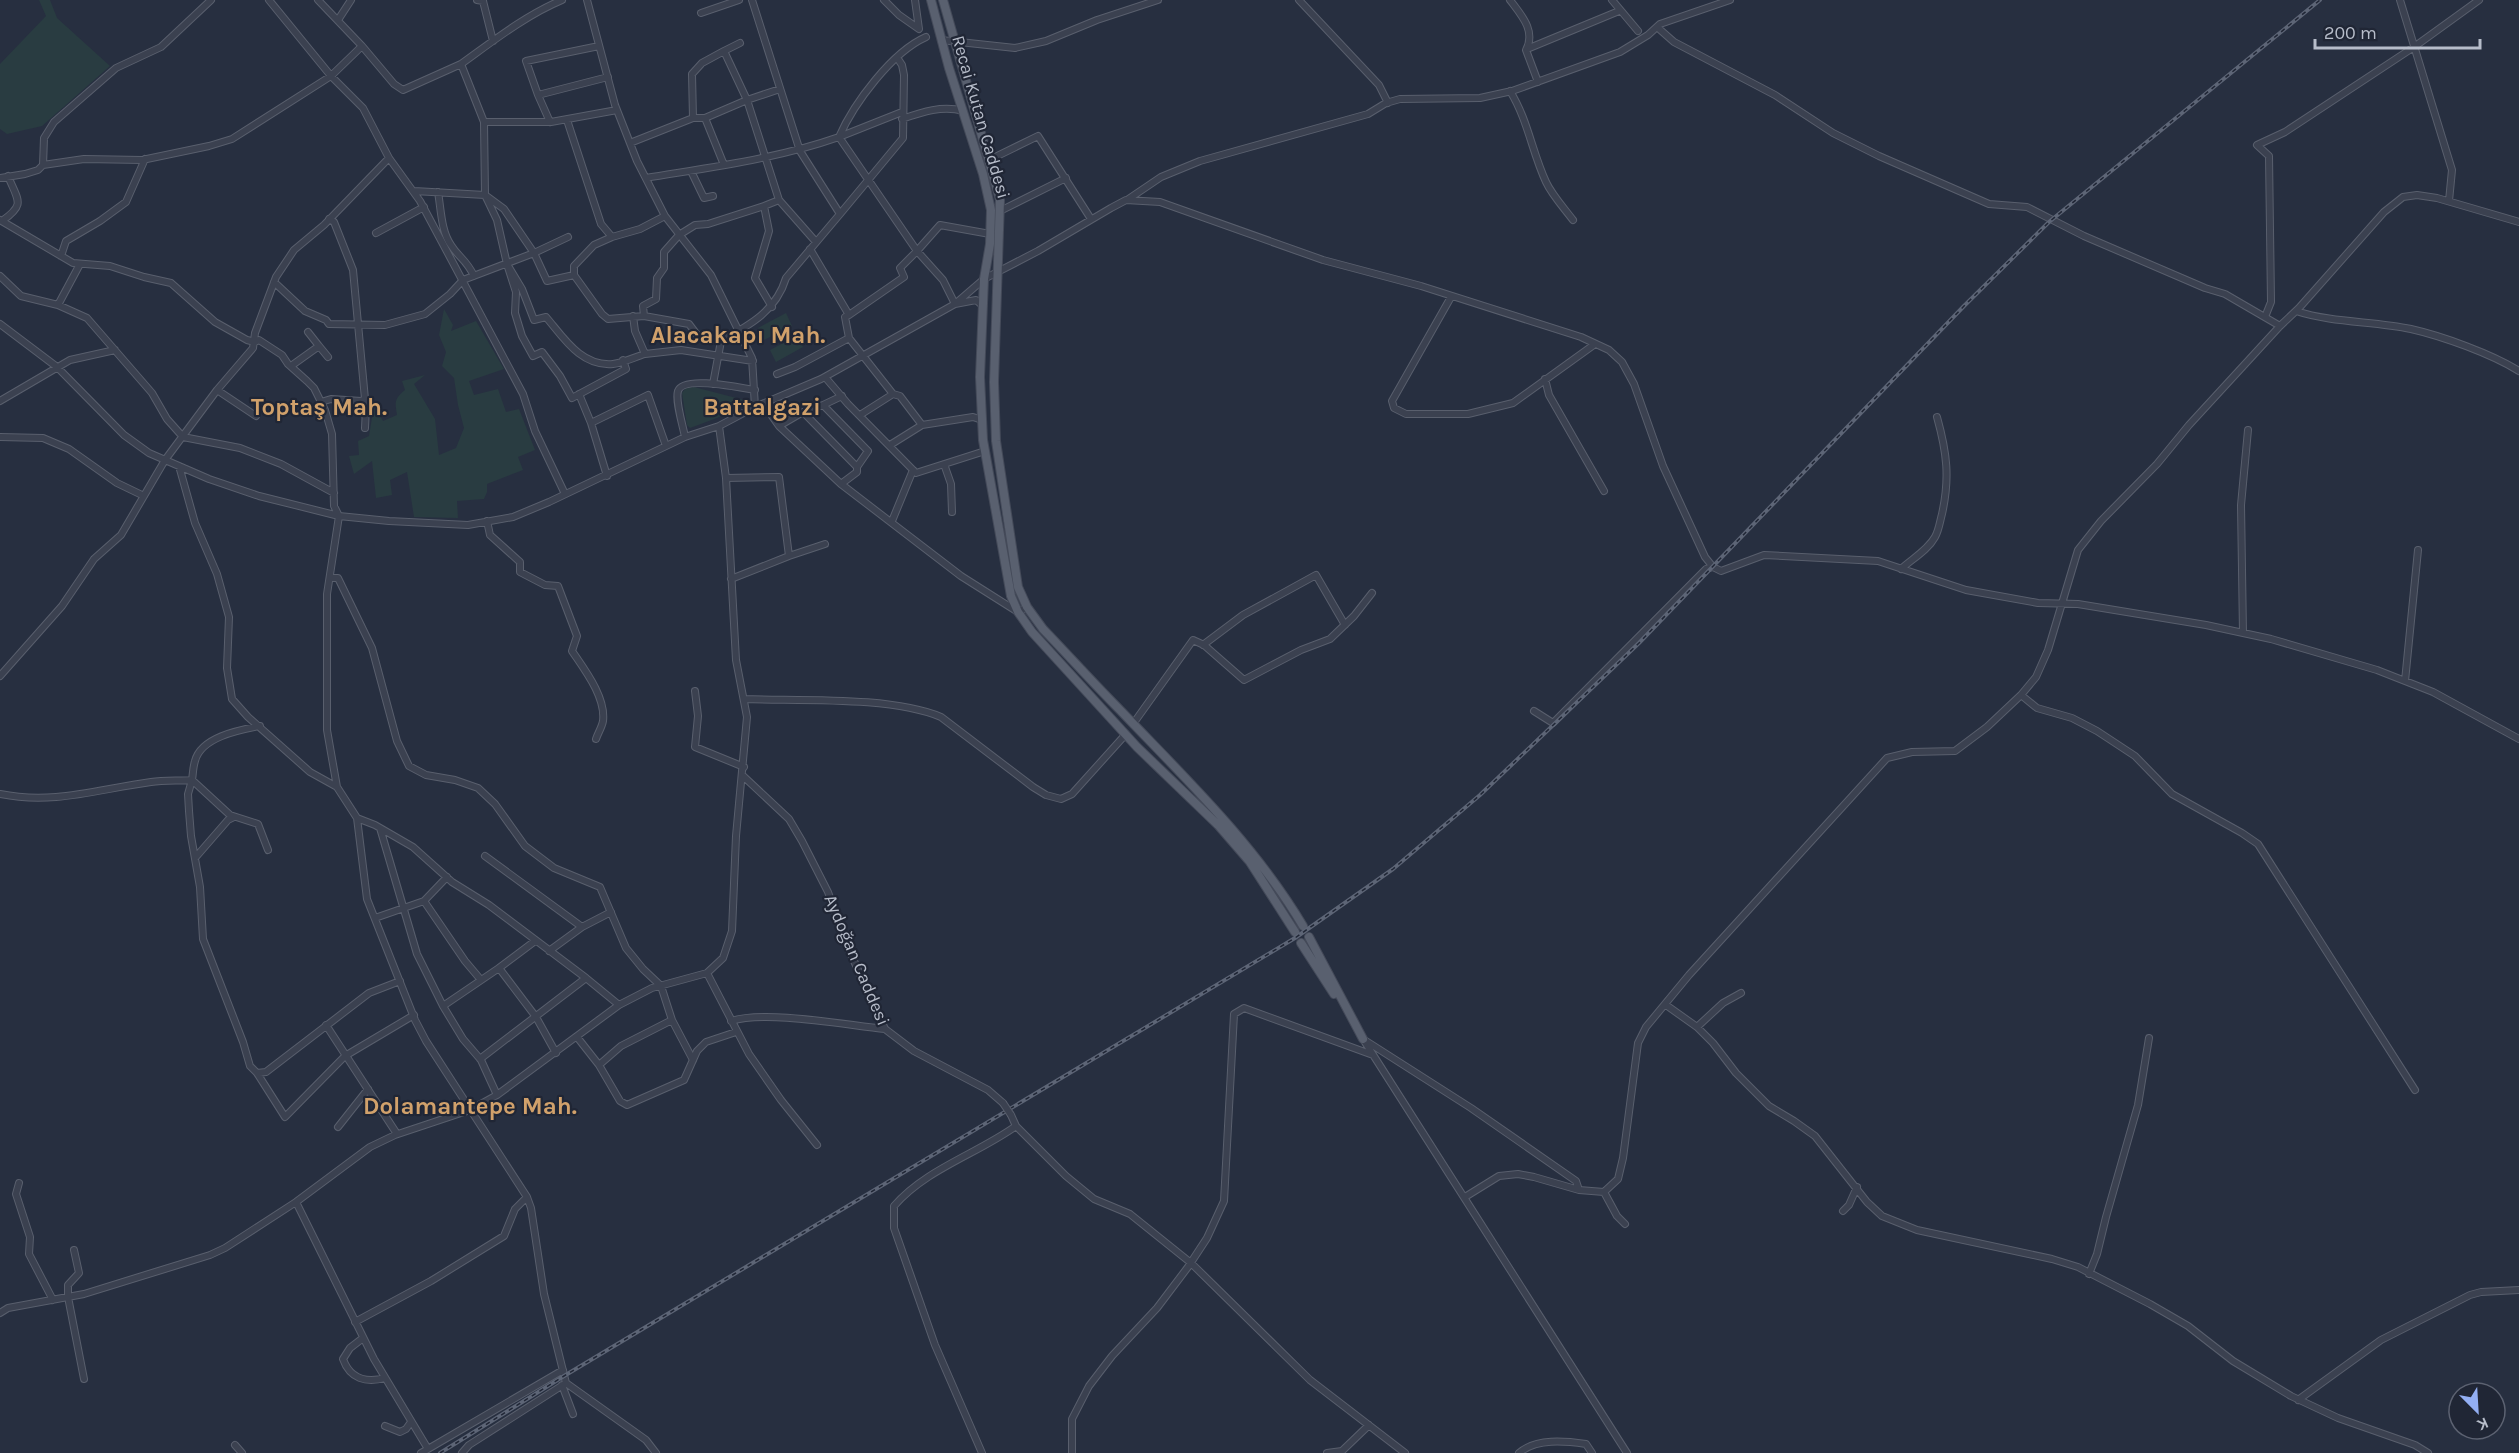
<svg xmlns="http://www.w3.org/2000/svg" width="2519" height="1453" font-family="Karla,sans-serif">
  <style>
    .green { fill: #293c41 }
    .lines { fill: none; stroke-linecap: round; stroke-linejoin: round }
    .minor-casing { stroke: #595f6d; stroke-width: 8 }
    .major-casing { stroke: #444a59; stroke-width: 10 }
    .minor { stroke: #3b4150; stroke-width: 6 }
    .major { stroke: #59606f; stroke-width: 8 }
    .rail-casing { stroke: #5d6576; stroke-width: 4 }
    .rail { stroke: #202635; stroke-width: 1.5; stroke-dasharray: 4.5; stroke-linecap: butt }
    .minor-bridge-casing { stroke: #595f6d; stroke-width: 8; stroke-linecap: butt }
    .minor-bridge { stroke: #3b4150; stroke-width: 6 }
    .labels { text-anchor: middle; stroke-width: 4.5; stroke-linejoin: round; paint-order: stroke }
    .street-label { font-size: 18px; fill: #b7bdca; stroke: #202635 }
    .district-label { font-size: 24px; font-weight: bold; fill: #d1a16b; stroke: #202635 }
  </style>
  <rect width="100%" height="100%" fill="#272f40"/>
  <!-- green -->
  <path class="green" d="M39 0H50L57 18 110 66 42 126 7 134 0 129V64L46 16Z
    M444 309 453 325 451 331 476 321 504 369 469 381 474 395 498 389 506 412 519 409 535 450 518 457 523 470 487 484V492L484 499 457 501 458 518 414 517 407 472 390 480 392 495 376 498 372 461 354 474 349 456 359 455 358 441 369 436 374 405 383 421 397 415C395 402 394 399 405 390L402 381 425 375 414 384 435 419 439 455 456 448 464 428 458 405 454 378 442 366 446 352 439 335Z
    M786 313 792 326 764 340 758 328Z
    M797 336 803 347 776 362 770 350Z
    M694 387 744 400 745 405 717 418 690 428 687 425 682 393 686 388Z"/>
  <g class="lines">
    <defs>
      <path id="minor" d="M269 0 331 76 363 108 389 158 420 201 523 394 535 431 565 494
        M477 0 483 1 493 41
        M587 0 615 105 637 161 665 216 711 275 752 358 755 407 767 409 779 426 841 484 961 576 1018 612 1027 607
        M884 0 899 15 919 29 915 0
        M1299 0 1379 85 1388 103
        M1510 0C1522 16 1536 31 1526 50L1538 82
        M1612 0 1638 31
        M2400 0 2452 170 2449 201
        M701 13 739 0
        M338 20 351 0
        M1657 27 1674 42 1775 95 1833 133 1879 156 1989 204 2027 207 2084 236 2205 288 2225 294 2280 326
        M941 40 1015 48 1046 41 1097 20 1158 0
        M362 46 394 84 403 90 461 64
        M1527 49 1619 11
        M724 51 740 43
        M1510 91C1528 120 1532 152 1546 182 1552 195 1564 208 1573 220
        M538 95 526 61 599 46
        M902 112 839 137 917 251 940 225 990 234
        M693 118 692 74 702 63 724 51 747 100 779 200 764 206
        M705 118 747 100 780 89
        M902 119C922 112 943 105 963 111
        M567 120 601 224 612 237 640 229 665 216
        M484 122H551L617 110
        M550 122 538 95 608 77
        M630 143 693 118H705L724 165
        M989 160 1038 136 1091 219
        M43 165 84 159 142 160 209 146 232 139 331 76 362 46 318 0
        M691 171 704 198 713 196
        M0 178 25 174 38 170 43 165 44 138 54 122 116 68 161 47 211 0
        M646 178C712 167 776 159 839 137 854 103 892 52 926 37
        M414 191 485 195 497 220 507 264
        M438 192C441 209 441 231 451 245 459 258 466 259 474 276
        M779 200 816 242
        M1127 200 1161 177 1200 161 1368 114 1386 103 1400 99 1480 98 1512 91 1620 52 1648 35 1660 24 1730 0
        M1000 211 1066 178
        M840 214 903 138 904 75 902 65 898 59
        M0 220 73 263 110 266 144 277 171 283 215 322 247 340 255 342 259 340 282 355 288 364 307 381 314 388 325 410 332 434 334 506 339 516 327 594V730L337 787 357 818 367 899 415 1020 426 1041 527 1197 531 1208 544 1294 566 1383 469 1445 462 1453
        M2 221C26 204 18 201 8 176
        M376 233 424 207
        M568 237 534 253 547 281 574 275
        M612 237 594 245 574 266V275L602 314 608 319 644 316 689 324 698 336 721 341
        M810 249 849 315 904 277 900 268 917 251 943 280 955 304 976 300 983 306
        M61 256 66 241 100 221 126 202 145 159
        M0 276 21 296 58 305 87 318 152 393 167 419 183 437 240 448 281 464 334 493
        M274 282 305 311 326 320 329 324 385 325 425 314 450 294 463 280 534 253 504 209 485 195 484 122 461 64C493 41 526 15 562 0
        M1451 297 1392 401 1394 408 1406 414H1468L1513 403 1595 344
        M58 305 80 264
        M2296 311C2333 323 2373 321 2411 329 2442 336 2492 354 2519 371
        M849 315 845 317 849 338 893 394 860 415
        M644 316 643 306 656 299 657 278 664 268V252L679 235 695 225 708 224 764 206 769 231 755 278 772 307
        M2265 317 2271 302 2269 156 2257 145 2285 132 2414 47 2479 0
        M0 324 57 367 124 435 149 453 209 479 259 496 339 516 389 521 468 525 513 517 549 502 685 437 719 426 755 407 821 379 955 304 984 279 1038 251 1111 208 1126 200 1160 202 1323 260 1421 286 1581 337 1609 350 1622 362 1634 384 1663 466 1705 557 1713 567 1721 571 1764 555 1878 561 1966 590 2038 603 2078 604 2206 625 2271 639 2377 670 2433 692 2519 739
        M308 332 319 346
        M645 354 681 350 753 361
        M623 360 626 369 572 398 560 376 542 352 533 356 522 336 515 313 516 292 507 264 522 289 534 320 546 317C563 337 581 367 613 364 623 363 635 357 645 354L635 331 633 316
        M291 366 319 346 328 357
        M777 374 795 367 849 338
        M825 377 848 404 916 473 985 451
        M1545 379 1549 395 1604 491
        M713 384 721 341C750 325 776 311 786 278L840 214 800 151 752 0
        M217 390 256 416
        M579 394 591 423
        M893 394 900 396 922 425
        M364 400 366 408 365 428
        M0 401 70 360 115 350
        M321 402 331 399 361 401 365 399 353 270 334 222 329 219
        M803 412 823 405
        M779 426 803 412 857 467 868 451 823 405 842 396
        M0 437 43 438 69 449 117 483 144 496
        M685 437C683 426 675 401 678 391 683 375 741 388 755 390
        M890 445 922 425 973 417 982 420
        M944 464 951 484 952 512
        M179 466 195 523 217 574 229 617 227 668 232 699 248 717 310 772 337 787
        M607 476 591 423 648 395 666 446
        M726 478 779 477 789 556 731 579
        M841 484 857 472V467
        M487 521 490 535 520 562V572L545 585 558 586 577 636 572 651C584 669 606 697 603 721 602 727 598 733 596 739
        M892 521 913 470
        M789 556 825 544
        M1901 569C1912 559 1928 550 1935 537 1939 530 1940 521 1942 514 1950 478 1947 453 1937 417
        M330 578H338L372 648 397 741 409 766 426 775 455 780 478 788 495 804 525 846 554 868 600 887 626 948 643 969 661 986 672 1020
        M2243 633 2241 505 2248 430
        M1203 645 1243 615 1316 575 1345 625
        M0 676 62 606 94 559 121 535 165 460 217 390 253 348 255 333 276 277 294 250 324 225 389 158
        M2405 681 2418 550
        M695 691 698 716 695 747 744 767
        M2021 695 2037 708 2072 718 2097 731 2135 756 2172 794 2242 833 2258 844 2415 1090
        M744 699C799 701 891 696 941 717L1033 787 1046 795 1061 799 1072 794 1126 734
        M1534 711 1553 723 1706 569 1713 567
        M1133 724 1193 640 1204 645 1244 680 1301 650 1330 639 1354 616 1372 593
        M742 775 789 819 802 841 828 892 849 950 885 1029 914 1051 988 1090 1003 1103
        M0 794C54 805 98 789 151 782 164 780 179 781 192 780 193 774 193 767 195 761 201 737 239 730 260 726
        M357 818 375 825 413 847 452 882 489 905 586 978 619 1005
        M380 828 417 954 443 1006 463 1039 481 1060 497 1095
        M268 850 258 824 230 815 192 780 188 794 189 811 191 836 200 887 203 939 243 1042 250 1066 257 1073 266 1072 369 993 400 981
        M485 856 582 927
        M195 858 228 820 234 817
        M424 901 465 961 481 980
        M375 918 424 901 447 877
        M549 951 582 927 611 912
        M499 968 535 941
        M707 973 749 1054 781 1100 817 1145
        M1666 1005 1697 1027 1713 1043 1736 1073 1769 1106 1794 1121 1815 1136 1867 1202 1882 1216 1917 1230 2052 1259 2078 1267 2150 1304 2188 1326 2233 1361 2291 1396 2338 1418 2415 1445 2428 1453
        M443 1006 499 968 536 1017 556 1053
        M731 1021C767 1010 845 1025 885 1029
        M326 1025 397 1134
        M1697 1027 1723 1003 1741 993
        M577 1037 599 1065 620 1101 627 1105 684 1080 697 1051 706 1042 736 1032
        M1363 1039 1627 1453
        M1366 1041 1471 1108 1576 1181 1579 1190
        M480 1059 586 978
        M599 1065 621 1046 672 1020 693 1060
        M257 1073 285 1117 345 1056 414 1015
        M1016 1126 1066 1176 1094 1199 1130 1214 1191 1263 1310 1380 1405 1453
        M338 1127 368 1089
        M19 1183 16 1194 30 1237 29 1254 53 1300
        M1604 1192 1617 1216 1625 1224
        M1465 1197 1499 1176 1518 1174 1534 1177 1579 1190 1604 1192 1618 1179 1623 1158 1638 1043 1646 1027 1689 975 1887 758 1912 752 1955 751 1987 727 2021 695 2036 677 2048 650 2078 550 2101 521 2157 464 2189 425 2280 326 2299 308 2384 212 2403 197 2417 195 2437 198 2519 222
        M296 1202 374 1359 428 1449 421 1453
        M1843 1211 1849 1205 1857 1187
        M74 1250 79 1273 68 1285V1297L84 1379
        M2089 1274 2097 1254 2106 1217 2138 1105 2149 1038
        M0 1313 8 1308 84 1294 210 1255 225 1248 296 1202 370 1147 395 1135 470 1110 497 1095 619 1005 652 988 707 973 723 958 732 931 736 836 747 717 736 660 726 478 719 426
        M355 1322 431 1281 504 1236 515 1209 527 1197
        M363 1338 350 1348 343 1359C350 1379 366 1383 385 1378
        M566 1383 646 1440 656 1453
        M562 1385 573 1414
        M2298 1400 2381 1340 2470 1295 2481 1292 2519 1290
        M385 1426 400 1432 406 1429 411 1422
        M235 1445 242 1453
        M428 1449 563 1370
        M982 1453 935 1345 894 1228V1206C926 1169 977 1154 1016 1126L1011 1115
        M1072 1453V1419L1089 1386 1112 1356 1157 1308 1188 1267 1207 1238 1224 1201 1234 1014 1244 1008 1373 1055
        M1327 1453 1342 1451 1369 1425
        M1519 1453C1536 1438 1565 1441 1586 1444L1592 1453"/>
      <path id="major" d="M931 0 949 68 983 174 991 210 990 244 984 279 980 377 983 440 1011 596 1018 612 1032 632 1137 747 1218 825 1250 862 1295 932
        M943 0 1000 200 994 382 996 441 1018 587 1027 607 1043 629C1069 656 1094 684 1121 711 1186 779 1255 845 1303 926
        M1309 937 1363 1039
        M1301 943 1334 994"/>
    </defs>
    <!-- minor casing -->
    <use href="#minor" class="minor-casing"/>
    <!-- major casing -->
    <use href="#major" class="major-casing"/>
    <!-- minor -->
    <use href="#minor" class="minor"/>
    <!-- major -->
    <use href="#major" class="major"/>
    <defs>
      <path id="rail" d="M440 1453 564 1376 1295 938 1393 869 1480 795 1639 643 1964 306 2049 222 2320 0"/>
    </defs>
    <!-- rail casing -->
    <use href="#rail" class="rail-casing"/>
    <!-- rail -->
    <use href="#rail" class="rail"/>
    <defs>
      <path id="minor-bridge" d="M1003 1103 1011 1115"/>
    </defs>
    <!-- minor-bridge casing -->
    <use href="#minor-bridge" class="minor-bridge-casing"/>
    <!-- minor-bridge -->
    <use href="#minor-bridge" class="minor-bridge"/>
  </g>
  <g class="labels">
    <!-- street labels -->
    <g class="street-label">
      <text transform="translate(981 117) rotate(74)" y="6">Recai Kutan Caddesi</text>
      <text transform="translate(857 960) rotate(67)" y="6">Aydoğan Caddesi</text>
    </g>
    <!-- district labels -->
    <g class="district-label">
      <text x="738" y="343">Alacakapı Mah.</text>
      <text x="319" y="415">Toptaş Mah.</text>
      <text x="762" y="415">Battalgazi</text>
      <text x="470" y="1114">Dolamantepe Mah.</text>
    </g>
  </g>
  <!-- north arrow -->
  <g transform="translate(2477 1411) rotate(156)"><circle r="28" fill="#202635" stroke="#5c6271" stroke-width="1.5"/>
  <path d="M0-4.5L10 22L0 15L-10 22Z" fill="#93aff4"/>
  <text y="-9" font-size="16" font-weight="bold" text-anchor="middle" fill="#b7bdca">K</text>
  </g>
  <!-- scale -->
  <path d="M2315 39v9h165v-9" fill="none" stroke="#b7bdca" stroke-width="3"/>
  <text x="2324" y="39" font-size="18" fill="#b7bdca" stroke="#202635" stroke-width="4.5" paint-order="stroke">200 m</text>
</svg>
